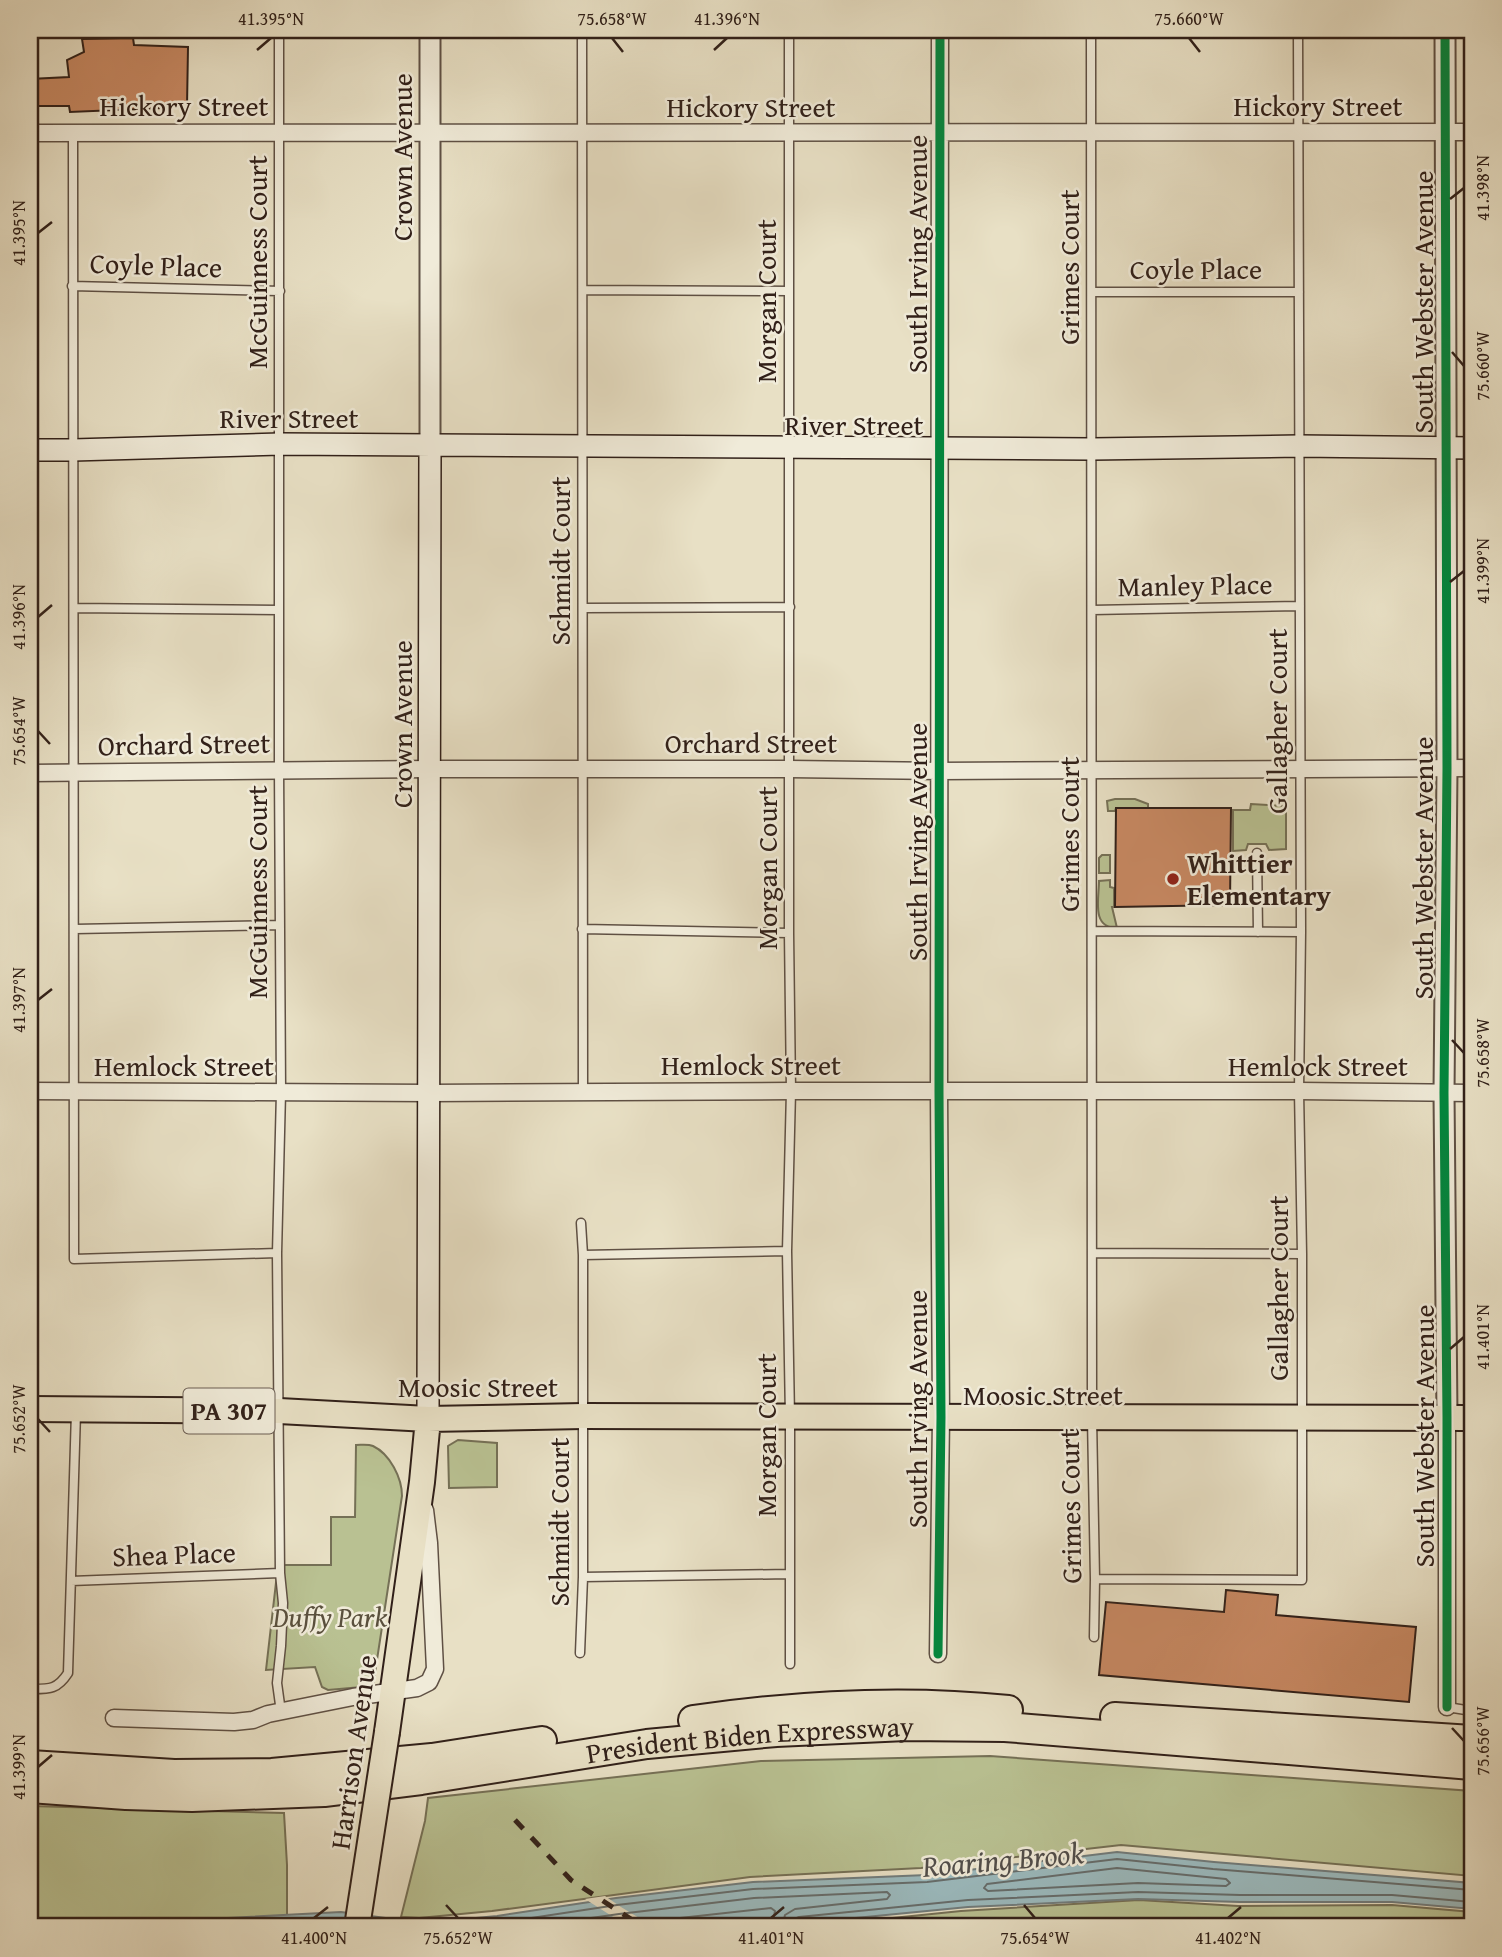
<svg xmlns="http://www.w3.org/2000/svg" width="1502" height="1957" font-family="'Gentium Book Plus',serif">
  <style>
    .green { fill: #b9c192; stroke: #757056; stroke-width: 2 }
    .water { fill: #9bbabe; stroke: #717c7c; stroke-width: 2 }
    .pier { fill: #e8e0c5 }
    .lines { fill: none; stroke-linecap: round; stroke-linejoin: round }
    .shore { stroke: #666d6c; stroke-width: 2 }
    .building { fill: #c78862; stroke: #312019; stroke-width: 2 }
    .service-casing { stroke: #5f5044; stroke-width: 11 }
    .minor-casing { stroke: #5f5044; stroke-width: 19 }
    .tertiary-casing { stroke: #5f5044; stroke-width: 23 }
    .secondary-casing { stroke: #312019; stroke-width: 24 }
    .primary-casing { stroke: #312019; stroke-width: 28 }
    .motorway-casing { stroke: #312019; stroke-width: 32 }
    .service { stroke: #f0ebd9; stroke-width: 8 }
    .minor { stroke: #f0ebd9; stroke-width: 16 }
    .tertiary { stroke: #f0ebd9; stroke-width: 19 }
    .secondary { stroke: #f0ebd9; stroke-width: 21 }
    .primary { stroke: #e8e0c5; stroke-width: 24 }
    .motorway { stroke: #e8e0c5; stroke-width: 28 }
    .rail { stroke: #312019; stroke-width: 5; stroke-dasharray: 12 12; stroke-linecap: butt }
    .primary-bridge-casing { stroke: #312019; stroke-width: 28; stroke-linecap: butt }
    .primary-bridge { stroke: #e8e0c5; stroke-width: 24 }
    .cycleway-casing { stroke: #f0ebd9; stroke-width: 13 }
    .cycleway { stroke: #00873e; stroke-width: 9 }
    .ticks { fill: none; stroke: #312019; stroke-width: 2.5 }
    .poi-dot { fill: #8f2418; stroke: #f0ebd9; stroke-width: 2.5 }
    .labels { text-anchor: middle; stroke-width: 5; stroke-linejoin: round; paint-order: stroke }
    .shield { fill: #f0ebd9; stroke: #6a5d53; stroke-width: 2 }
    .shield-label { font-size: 26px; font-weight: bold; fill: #312019 }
    .street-label { font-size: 28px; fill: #312019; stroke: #f0ebd9 }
    .poi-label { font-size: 28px; font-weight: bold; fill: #312019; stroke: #f0ebd9; text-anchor: start }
    .park-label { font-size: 28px; font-style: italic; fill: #5a503d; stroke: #f0ebd9 }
    .water-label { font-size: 30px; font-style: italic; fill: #514e4b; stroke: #f0ebd9 }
    .neatline { fill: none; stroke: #312019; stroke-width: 2.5 }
    .ticks-label { font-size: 18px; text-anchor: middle; fill: #312019 }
  </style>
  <rect width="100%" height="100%" fill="#e8e0c5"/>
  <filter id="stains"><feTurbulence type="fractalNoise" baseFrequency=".00286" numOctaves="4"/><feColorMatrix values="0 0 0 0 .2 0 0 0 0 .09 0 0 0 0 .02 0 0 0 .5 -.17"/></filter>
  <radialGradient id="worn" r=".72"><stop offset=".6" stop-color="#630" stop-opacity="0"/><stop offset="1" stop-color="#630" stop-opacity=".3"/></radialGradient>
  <!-- green -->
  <path class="green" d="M1115 799H1135L1148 804V808H1116L1115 811H1108L1107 801Z
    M1251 804 1284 806 1286 812V849L1269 850 1266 844H1248L1246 850 1233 851V810H1250Z
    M1102 855H1110V873H1099V858Z
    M1110 880V887L1114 888V907H1112L1117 928C1091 928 1099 899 1099 881Z
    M458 1440 497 1443V1487L449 1488 448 1446Z
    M356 1445C362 1445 368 1444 373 1446 390 1454 402 1478 402 1496L373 1686 328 1690 322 1687 315 1667 266 1670 278 1565H331V1517H355Z
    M990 1756 1472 1791V1876L1121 1845 921 1868 750 1877 492 1911 419 1918 401 1917 425 1821 428 1798 761 1761Z
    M30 1806 284 1813 287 1865V1927H30Z
    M1139 1900 1238 1906 1392 1905 1472 1912V1927H804L961 1911Z"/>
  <!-- water -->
  <path class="water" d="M1117 1852 1214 1862 1472 1883V1909L1392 1902H1240L1138 1899 968 1907 763 1927H30V1917L75 1926 341 1912 423 1923 497 1916 616 1898 753 1882 927 1875Z"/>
  <!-- pier -->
  <path class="pier" d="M605 1896 621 1907 654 1927H629L585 1899Z"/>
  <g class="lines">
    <!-- shore -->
    <path class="shore" d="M1117 1868 1226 1879 1230 1883 1226 1886 1138 1883 988 1891 984 1888 987 1884Z
      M184 1927 344 1919
      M453 1927 498 1923 617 1905 753 1889 927 1882 1117 1859 1213 1869 1472 1890
      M528 1927 619 1914 754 1898 887 1892 890 1895 887 1899 795 1909 785 1915 782 1927
      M598 1927 771 1908 775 1911 772 1927
      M791 1927 792 1920 799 1917 968 1900 1138 1892 1240 1895H1392L1472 1902"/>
  </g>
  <!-- building -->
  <path class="building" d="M133 38 134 45 188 47 187 107 70 112 69 106H30V79L69 77 67 60 84 52 82 39Z
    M1116 808H1231L1230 905 1115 907Z
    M1226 1590 1278 1595 1276 1615 1416 1627 1409 1702 1099 1675 1106 1602 1224 1612Z"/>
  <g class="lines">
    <defs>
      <path id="service" d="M279 30V769L281 1092 277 1253 280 1573 283 1603 281 1646 277 1683 281 1712
        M582 30 583 1092
        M789 30V933L791 1091 787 1251 790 1417V1664
        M1091 30 1092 1418 1095 1579 1094 1637
        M73 133 74 1259 277 1253
        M72 286 280 291
        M583 290 788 291
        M1092 292H1299
        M74 608 279 610
        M583 608 790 607
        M1092 610 1300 606
        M1257 853 1258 932
        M75 929 279 925
        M582 929 789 933
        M1092 931 1301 932
        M1092 1253 1302 1254
        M583 1255 787 1251
        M583 1577 789 1574
        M1095 1579 1302 1580V1254L1299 1091 1301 932 1298 30
        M71 1581 280 1573
        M580 1653 583 1577V1255L581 1223
        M30 1689C49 1689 57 1690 68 1673L76 1412
        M1447 1707 1472 1711"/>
      <path id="minor" d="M30 133 1472 132
        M30 773 430 769H790L940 771 1472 768
        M30 1091 430 1093 791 1091H1299L1472 1093
        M938 1654 941 1417 939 1092 940 30
        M1447 1707V1417
        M114 1718 234 1722 253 1720 268 1714 353 1697 417 1688 429 1682 435 1669 429 1543 425 1510"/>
      <path id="tertiary" d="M1445 30 1447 768 1444 1093 1447 1417
        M430 446V30"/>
      <path id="secondary" d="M30 450H73L280 444 1092 449 1299 446 1472 448
        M428 1419 430 446"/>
      <path id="primary" d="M30 1409 279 1411 428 1419 583 1416 1472 1418
        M387 1732 422 1482 428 1419"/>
      <g id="motorway">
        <path d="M1115 1717 1472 1740"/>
        <path d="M693 1720C797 1705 904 1699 1008 1710"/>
        <path d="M30 1765 174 1774 272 1773 432 1758 542 1741"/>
        <path id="s1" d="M30 1788 126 1795 192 1797 324 1792 421 1780 647 1744 776 1732 906 1726 1005 1727 1472 1765"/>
      </g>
    </defs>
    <!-- service casing -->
    <use href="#service" class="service-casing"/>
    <!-- minor casing -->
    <use href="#minor" class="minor-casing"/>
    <!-- tertiary casing -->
    <use href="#tertiary" class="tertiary-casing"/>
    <!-- secondary casing -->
    <use href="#secondary" class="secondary-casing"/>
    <!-- primary casing -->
    <use href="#primary" class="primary-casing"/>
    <!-- motorway casing -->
    <use href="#motorway" class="motorway-casing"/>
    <!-- service -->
    <use href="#service" class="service"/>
    <!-- minor -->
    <use href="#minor" class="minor"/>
    <!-- tertiary -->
    <use href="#tertiary" class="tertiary"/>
    <!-- secondary -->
    <use href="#secondary" class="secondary"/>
    <!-- primary -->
    <use href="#primary" class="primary"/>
    <!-- motorway -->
    <use href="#motorway" class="motorway"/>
    <!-- rail -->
    <path class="rail" d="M515 1820 571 1880 643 1927"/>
    <defs>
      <path id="primary-bridge" d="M357 1927 387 1732"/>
    </defs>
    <!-- primary-bridge casing -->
    <use href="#primary-bridge" class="primary-bridge-casing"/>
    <!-- primary-bridge -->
    <use href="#primary-bridge" class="primary-bridge"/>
    <defs>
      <path id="cycleway" d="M1445 30 1447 768 1444 1093 1447 1417V1707
        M938 1654 941 1417 939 1092 940 30"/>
    </defs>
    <!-- cycleway casing -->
    <use href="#cycleway" class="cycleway-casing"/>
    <!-- cycleway -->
    <use href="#cycleway" class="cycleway"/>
  </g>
  <!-- ticks -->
  <path class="ticks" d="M612 38 623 52M1189 38 1200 52M257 50 271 38M714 50 727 38M1450 199 1464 188M38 233 52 222M1452 352 1464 366M1450 582 1464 571M38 617 52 605M38 731 50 744M38 1000 52 989M1452 1040 1464 1053M1450 1349 1464 1337M38 1419 50 1432M1452 1728 1464 1741M38 1767 52 1755M446 1905 458 1918M1024 1905 1035 1918M314 1918 328 1907M771 1918 784 1907M1228 1918 1241 1907"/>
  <!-- markers -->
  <circle class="poi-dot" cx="1173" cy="879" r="7"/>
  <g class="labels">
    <!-- shield labels -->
    <rect class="shield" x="183.5" y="1388.5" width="91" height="45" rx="5"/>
    <g class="shield-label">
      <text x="229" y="1420">PA 307</text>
    </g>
    <!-- street labels -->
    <g class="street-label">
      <text x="184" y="116">Hickory Street</text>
      <text x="1318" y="116">Hickory Street</text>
      <text x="751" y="117">Hickory Street</text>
      <text transform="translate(402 157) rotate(-90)" y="10">Crown Avenue</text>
      <text transform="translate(917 254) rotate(-90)" y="10">South Irving Avenue</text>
      <text transform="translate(257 262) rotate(-90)" y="10">McGuinness Court</text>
      <text transform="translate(156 265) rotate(2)" y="10">Coyle Place</text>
      <text transform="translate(1069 267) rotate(-90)" y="10">Grimes Court</text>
      <text x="1196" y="279">Coyle Place</text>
      <text transform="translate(766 301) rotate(-90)" y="10">Morgan Court</text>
      <text transform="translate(1423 302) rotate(-90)" y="10">South Webster Avenue</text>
      <text x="289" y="428">River Street</text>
      <text x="854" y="435">River Street</text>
      <text transform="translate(560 561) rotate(-90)" y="10">Schmidt Court</text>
      <text transform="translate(1195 585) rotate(-1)" y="10">Manley Place</text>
      <text transform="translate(1277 721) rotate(-90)" y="10">Gallagher Court</text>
      <text transform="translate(402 724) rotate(-90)" y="10">Crown Avenue</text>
      <text x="751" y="753">Orchard Street</text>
      <text transform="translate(184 744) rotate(-1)" y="10">Orchard Street</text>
      <text transform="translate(1069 834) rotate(-90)" y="10">Grimes Court</text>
      <text transform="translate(917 842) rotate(-90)" y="10">South Irving Avenue</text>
      <text transform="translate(767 868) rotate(-90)" y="10">Morgan Court</text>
      <text transform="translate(1423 868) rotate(-90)" y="10">South Webster Avenue</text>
      <text transform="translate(257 892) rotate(-90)" y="10">McGuinness Court</text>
      <text x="751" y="1075">Hemlock Street</text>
      <text x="184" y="1076">Hemlock Street</text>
      <text x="1318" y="1076">Hemlock Street</text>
      <text transform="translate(1278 1288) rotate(-90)" y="10">Gallagher Court</text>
      <text x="478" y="1397">Moosic Street</text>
      <text x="1043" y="1405">Moosic Street</text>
      <text transform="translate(917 1409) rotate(-90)" y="10">South Irving Avenue</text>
      <text transform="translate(766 1435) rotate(-90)" y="10">Morgan Court</text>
      <text transform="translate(1424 1436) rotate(-90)" y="10">South Webster Avenue</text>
      <text transform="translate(1070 1506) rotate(-91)" y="10">Grimes Court</text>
      <text transform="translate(559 1522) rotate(-90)" y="10">Schmidt Court</text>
      <text transform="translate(174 1554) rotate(-2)" y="10">Shea Place</text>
      <text dy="10" stroke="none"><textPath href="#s1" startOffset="724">President Biden Expressway</textPath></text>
      <text transform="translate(353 1752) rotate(-82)" y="10">Harrison Avenue</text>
    </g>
    <!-- poi labels -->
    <g class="poi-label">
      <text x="1187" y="873">Whittier<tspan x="1187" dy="32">Elementary</tspan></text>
    </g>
    <!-- park labels -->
    <g class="park-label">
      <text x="330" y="1627">Duffy Park</text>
    </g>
    <!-- water labels -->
    <g class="water-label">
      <text transform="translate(1003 1860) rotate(-5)" y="10">Roaring Brook</text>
    </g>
  </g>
  <!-- margin -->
  <rect width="1502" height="1957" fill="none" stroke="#e8e0c5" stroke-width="77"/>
  <rect x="38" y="38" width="1426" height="1880" class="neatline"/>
  <g class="ticks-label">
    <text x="271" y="25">41.395°N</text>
    <text x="612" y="25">75.658°W</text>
    <text x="727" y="25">41.396°N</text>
    <text x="1189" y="25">75.660°W</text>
    <text transform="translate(1483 188) rotate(-90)" y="6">41.398°N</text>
    <text transform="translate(19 233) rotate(-90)" y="6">41.395°N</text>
    <text transform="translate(1483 366) rotate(-90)" y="6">75.660°W</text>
    <text transform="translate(1483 571) rotate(-90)" y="6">41.399°N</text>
    <text transform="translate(19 617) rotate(-90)" y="6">41.396°N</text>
    <text transform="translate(19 731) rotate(-90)" y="6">75.654°W</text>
    <text transform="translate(19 1000) rotate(-90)" y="6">41.397°N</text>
    <text transform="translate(1483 1053) rotate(-90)" y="6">75.658°W</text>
    <text transform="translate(1483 1337) rotate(-90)" y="6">41.401°N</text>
    <text transform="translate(19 1419) rotate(-90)" y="6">75.652°W</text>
    <text transform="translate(1483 1741) rotate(-90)" y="6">75.656°W</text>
    <text transform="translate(19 1767) rotate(-90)" y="6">41.399°N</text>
    <text x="314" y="1944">41.400°N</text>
    <text x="458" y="1944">75.652°W</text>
    <text x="771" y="1944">41.401°N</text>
    <text x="1035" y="1944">75.654°W</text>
    <text x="1228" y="1944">41.402°N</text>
  </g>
  <rect width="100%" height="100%" filter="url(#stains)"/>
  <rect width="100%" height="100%" fill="url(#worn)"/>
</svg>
